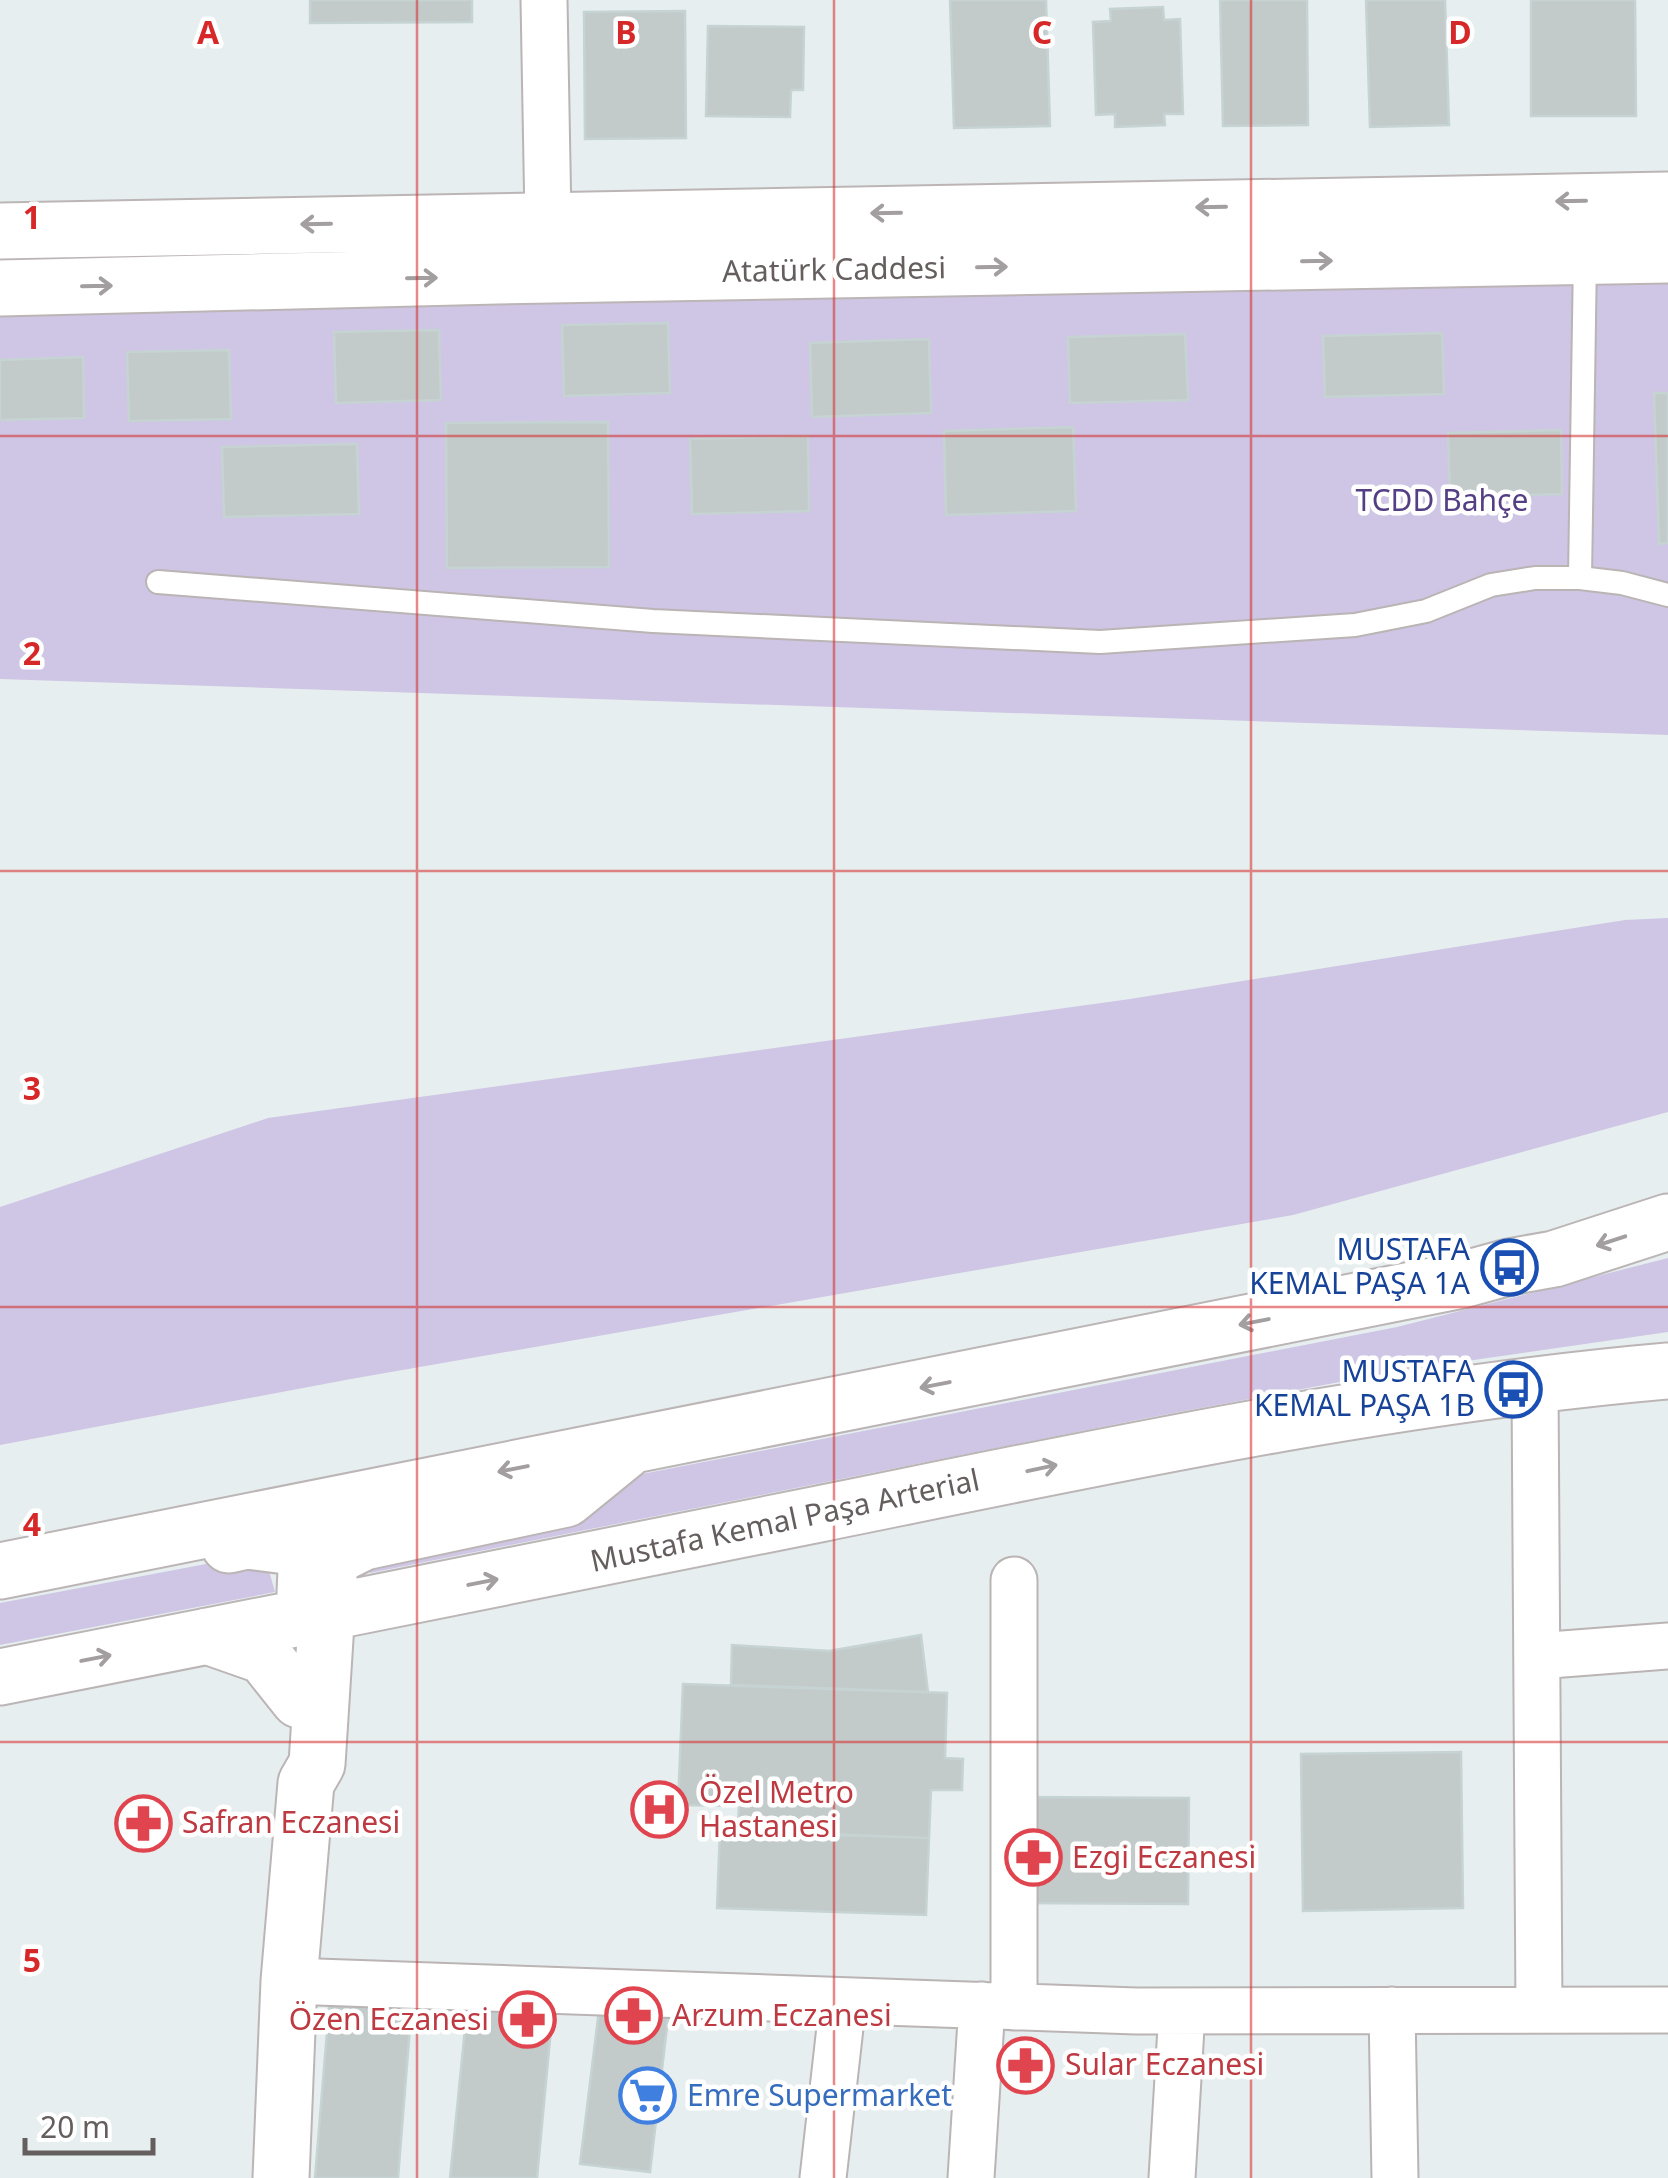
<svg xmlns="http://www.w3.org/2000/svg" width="1668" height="2178" font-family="'Noto Sans',sans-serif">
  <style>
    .green { fill: #cec6e4 }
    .building { fill: #c3caca; stroke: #c6d3d3; stroke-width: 2.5 }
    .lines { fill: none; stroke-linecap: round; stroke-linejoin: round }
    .lane-casing { stroke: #bab4b4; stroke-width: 26 }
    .street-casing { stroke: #bab4b4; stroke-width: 49 }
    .secondary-casing { stroke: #bcb5b6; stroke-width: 59 }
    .lane { stroke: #fff; stroke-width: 22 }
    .street { stroke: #fff; stroke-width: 45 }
    .secondary { stroke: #fff; stroke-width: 55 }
    .oneway { stroke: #a39e9f }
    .grid { fill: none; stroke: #d62828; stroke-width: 2.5; stroke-opacity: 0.55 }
    .labels { text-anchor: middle; stroke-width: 9; stroke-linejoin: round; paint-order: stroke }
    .street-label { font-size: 30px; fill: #655e5f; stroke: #fff }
    .park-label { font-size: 30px; fill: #553f84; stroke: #fff }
    .transit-label { font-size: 30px; fill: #164399; stroke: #fff; text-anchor: end }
    .health-label { font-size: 30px; fill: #be3a42; stroke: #fff; text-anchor: start }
    .shop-label { font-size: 30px; fill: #366cbe; stroke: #fff; text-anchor: start }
    .grid-label { font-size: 32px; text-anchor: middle; font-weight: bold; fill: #d62828; stroke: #fff; stroke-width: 9; stroke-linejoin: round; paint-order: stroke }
  </style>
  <rect width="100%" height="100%" fill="#e7eeef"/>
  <!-- green -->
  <path class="green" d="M1668 270V735L0 679V309Z
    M1668 918V1112L1293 1215 351 1379 0 1445V1207L268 1118 1130 999 1625 920Z
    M1668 1258V1332L1404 1370 1142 1419 370 1573 364 1553 552 1514 642 1474 1397 1327Z
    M264 1553 275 1592 0 1645V1603Z"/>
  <!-- building -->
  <path class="building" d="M310 0H472V22L310 23Z
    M950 0H1046L1050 126 954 128Z
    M1220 0H1307L1308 125 1223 126Z
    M1366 0H1445L1449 125 1370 127Z
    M1531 0H1635L1636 116H1531Z
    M1163 7 1164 20 1180 19 1183 114H1164L1165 125 1115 127V114L1096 115 1093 22 1111 21 1110 9Z
    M685 11 686 138 585 139 584 12Z
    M708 26 804 27 803 90H791L790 117 706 116Z
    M668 323 670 393 564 396 562 325Z
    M439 330 441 400 336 403 334 332Z
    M1442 333 1444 394 1325 397 1323 336Z
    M1185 334 1188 400 1070 403 1068 337Z
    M929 339 931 413 812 417 810 343Z
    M229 350 231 419 129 421 127 352Z
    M83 357 84 418 0 420V360Z
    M1654 393H1668V543L1659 544Z
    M608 422 609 567 447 568 446 423Z
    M1073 427 1076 511 946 515 944 431Z
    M1561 430 1562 494 1450 497 1448 433Z
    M808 436 809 511 692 514 690 439Z
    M357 444 359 514 224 517 222 447Z
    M921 1635 928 1692 731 1685 732 1645 829 1651Z
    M683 1684 947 1693 945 1758 963 1759 962 1790H931L929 1838 738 1832 739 1806 678 1805Z
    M1461 1752 1463 1908 1303 1911 1301 1754Z
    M1022 1797 1189 1798 1188 1904 1022 1903Z
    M720 1830 929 1838 926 1915 717 1908Z
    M330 1995 412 2002 398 2178H315Z
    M467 2009 552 2018 537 2178H450Z
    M599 2010 668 2018 650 2172 580 2164Z"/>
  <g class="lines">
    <defs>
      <path id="lane" d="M1580 578 1585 257
        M158 582 653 621 1100 642 1355 625 1426 611 1491 585 1535 578H1580L1622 583 1668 595"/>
      <path id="street" d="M544 0 548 219
        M1535 1386 1539 2010
        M1014 1580V2007
        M1537 1656 1668 1646
        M289 1981 1136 2011 1668 2010
        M1392 2010 1395 2178
        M823 2178 843 2001
        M971 2178 982 2005
        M1172 2178 1182 2011"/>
      <path id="secondary" d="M0 231 1668 200
        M0 288 497 276 1668 255
        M229 1545 247 1541 294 1547 329 1576 317 1764 306 1783 289 1981 281 2178
        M0 1571 1462 1280 1509 1267 1554 1259 1668 1222
        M305 1592 306 1571 364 1542 566 1499 625 1451
        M207 1636 264 1656 299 1700
        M0 1677C273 1623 547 1570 819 1514 1100 1457 1382 1396 1668 1371"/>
    </defs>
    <!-- lane casing -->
    <use href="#lane" class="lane-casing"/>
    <!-- street casing -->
    <use href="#street" class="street-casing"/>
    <!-- secondary casing -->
    <use href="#secondary" class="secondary-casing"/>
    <!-- lane -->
    <use href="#lane" class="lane"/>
    <!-- street -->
    <use href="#street" class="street"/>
    <!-- secondary -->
    <use href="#secondary" class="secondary"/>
  </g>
  <!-- one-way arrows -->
  <defs><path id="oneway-shaft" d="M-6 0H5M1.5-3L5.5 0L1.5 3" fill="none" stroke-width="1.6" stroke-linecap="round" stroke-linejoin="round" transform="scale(2.5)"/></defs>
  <g class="oneway">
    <use href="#oneway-shaft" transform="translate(1571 201) rotate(179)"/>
    <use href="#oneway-shaft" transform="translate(1211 207) rotate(179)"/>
    <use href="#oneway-shaft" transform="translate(886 213) rotate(179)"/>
    <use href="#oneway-shaft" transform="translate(316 224) rotate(179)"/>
    <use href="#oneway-shaft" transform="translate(1317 261) rotate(-1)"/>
    <use href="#oneway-shaft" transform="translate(992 267) rotate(-1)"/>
    <use href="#oneway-shaft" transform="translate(422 278) rotate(-1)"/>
    <use href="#oneway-shaft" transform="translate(97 286) rotate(-1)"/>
    <use href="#oneway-shaft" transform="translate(1611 1241) rotate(162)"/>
    <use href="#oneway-shaft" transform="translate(1254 1322) rotate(169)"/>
    <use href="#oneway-shaft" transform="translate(935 1385) rotate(169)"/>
    <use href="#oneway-shaft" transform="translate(1042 1468) rotate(-12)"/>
    <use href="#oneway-shaft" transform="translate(513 1469) rotate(169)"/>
    <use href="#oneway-shaft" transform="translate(483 1582) rotate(-11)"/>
    <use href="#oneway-shaft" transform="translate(96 1658) rotate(-11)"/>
  </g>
  <!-- grid -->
  <path class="grid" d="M417 0V2178M834 0V2178M1251 0V2178M0 436H1668M0 871H1668M0 1307H1668M0 1742H1668"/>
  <!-- icons -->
  <defs>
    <symbol id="bus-ring" viewBox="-11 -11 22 22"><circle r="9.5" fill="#fff" stroke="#1a4fb4" stroke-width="1.5"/><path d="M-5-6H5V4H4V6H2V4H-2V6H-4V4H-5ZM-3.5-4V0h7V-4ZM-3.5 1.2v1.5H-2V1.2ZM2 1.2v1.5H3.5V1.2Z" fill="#1a4fb4"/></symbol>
    <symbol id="hospital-ring" viewBox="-11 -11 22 22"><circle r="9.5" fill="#fff" stroke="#e0444e" stroke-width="1.5"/><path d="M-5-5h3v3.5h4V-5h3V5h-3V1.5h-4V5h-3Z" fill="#e0444e"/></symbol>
    <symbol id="pharmacy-ring" viewBox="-11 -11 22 22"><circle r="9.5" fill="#fff" stroke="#e0444e" stroke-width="1.5"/><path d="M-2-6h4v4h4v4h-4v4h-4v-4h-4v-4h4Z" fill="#e0444e"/></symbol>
    <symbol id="supermarket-ring" viewBox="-11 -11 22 22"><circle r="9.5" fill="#fff" stroke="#3f7fe0" stroke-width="1.5"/><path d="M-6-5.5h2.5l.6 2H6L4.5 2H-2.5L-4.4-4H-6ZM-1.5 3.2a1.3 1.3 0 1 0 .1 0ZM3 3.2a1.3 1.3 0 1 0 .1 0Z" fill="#3f7fe0"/></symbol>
  </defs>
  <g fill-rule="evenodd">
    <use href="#bus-ring" x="1478" y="1236" width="63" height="63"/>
    <use href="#bus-ring" x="1482" y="1358" width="63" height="63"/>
    <use href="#hospital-ring" x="628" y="1778" width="63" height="63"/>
    <use href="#pharmacy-ring" x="112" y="1792" width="63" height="63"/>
    <use href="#pharmacy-ring" x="1002" y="1826" width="63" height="63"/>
    <use href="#pharmacy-ring" x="602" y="1984" width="63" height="63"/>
    <use href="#pharmacy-ring" x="496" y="1988" width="63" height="63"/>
    <use href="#pharmacy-ring" x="994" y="2034" width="63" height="63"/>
    <use href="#supermarket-ring" x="616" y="2064" width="63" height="63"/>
  </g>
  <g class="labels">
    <!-- street labels -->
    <g class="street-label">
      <text transform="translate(834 270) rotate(-1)" y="10">Atatürk Caddesi</text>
      <text transform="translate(785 1521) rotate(-12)" y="10">Mustafa Kemal Paşa Arterial</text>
    </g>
    <!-- park labels -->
    <g class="park-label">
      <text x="1442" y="511">TCDD Bahçe</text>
    </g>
    <!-- transit labels -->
    <g class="transit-label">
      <text x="1470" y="1260">MUSTAFA<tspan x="1470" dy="34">KEMAL PAŞA 1A</tspan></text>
      <text x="1475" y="1382">MUSTAFA<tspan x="1475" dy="34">KEMAL PAŞA 1B</tspan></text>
    </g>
    <!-- health labels -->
    <g class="health-label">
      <text x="699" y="1803">Özel Metro<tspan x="699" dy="34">Hastanesi</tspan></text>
      <text x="182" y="1833">Safran Eczanesi</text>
      <text x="1072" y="1868">Ezgi Eczanesi</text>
      <text x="672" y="2026">Arzum Eczanesi</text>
      <text x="489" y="2030" text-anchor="end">Özen Eczanesi</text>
      <text x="1065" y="2075">Sular Eczanesi</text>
    </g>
    <!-- shop labels -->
    <g class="shop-label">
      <text x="687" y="2106">Emre Supermarket</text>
    </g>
  </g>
  <g class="grid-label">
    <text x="208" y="44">A</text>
    <text x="626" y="44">B</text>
    <text x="1042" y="44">C</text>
    <text x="1460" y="44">D</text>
    <text x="32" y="229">1</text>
    <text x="32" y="665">2</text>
    <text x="32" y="1100">3</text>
    <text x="32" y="1536">4</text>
    <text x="32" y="1972">5</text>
  </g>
  <!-- scale -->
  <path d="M25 2138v15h128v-15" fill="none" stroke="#655e5f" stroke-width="5"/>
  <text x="40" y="2138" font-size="30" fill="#655e5f" stroke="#ffffff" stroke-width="8" paint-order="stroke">20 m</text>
</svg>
